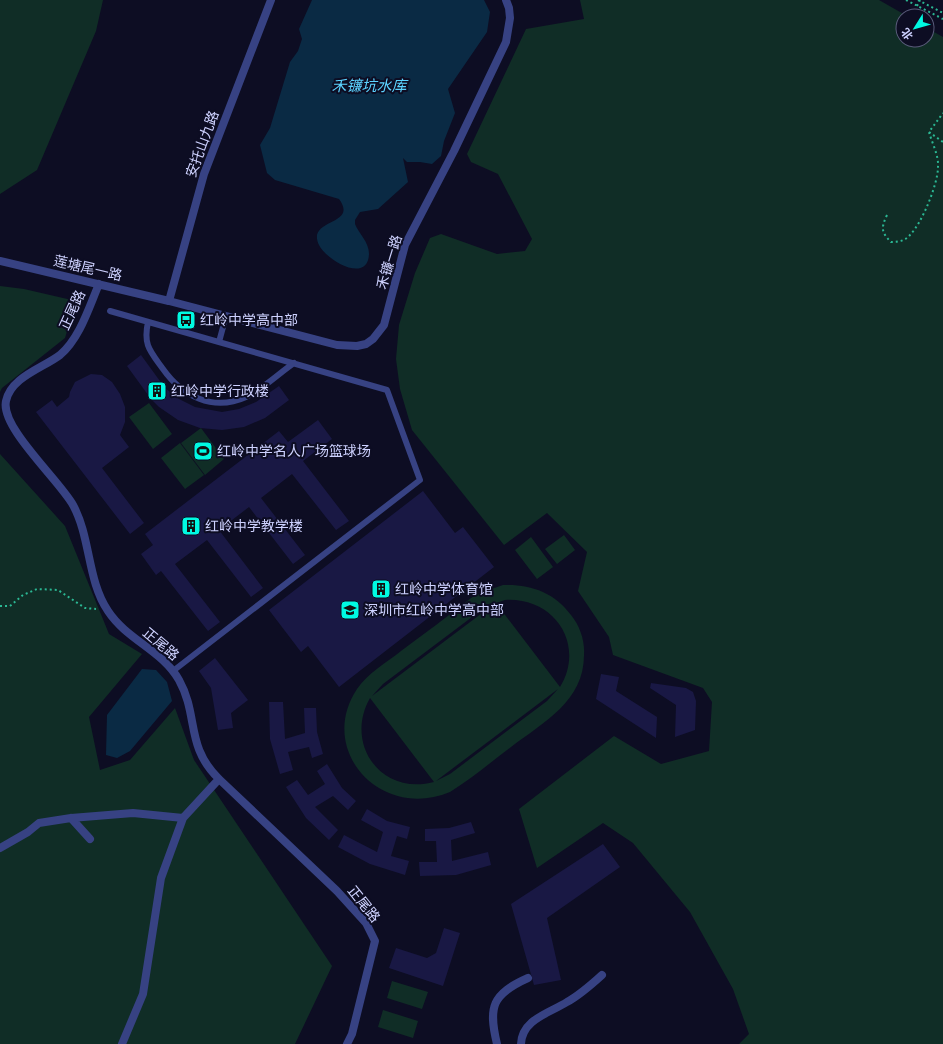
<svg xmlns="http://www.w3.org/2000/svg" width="943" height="1044" font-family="'PT Sans Narrow','Noto Sans SC',sans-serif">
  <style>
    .green { fill: #102d26; fill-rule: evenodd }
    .water { fill: #0a2a44 }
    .building { fill: #191844 }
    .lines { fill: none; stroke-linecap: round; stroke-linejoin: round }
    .path { stroke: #2bb793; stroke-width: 2; stroke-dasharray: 2 3; stroke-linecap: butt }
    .service { stroke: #374283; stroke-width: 6 }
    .minor { stroke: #374283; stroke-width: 8 }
    .tertiary { stroke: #374283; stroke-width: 8 }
    .path-bridge { stroke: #2bb793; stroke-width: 2; stroke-dasharray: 2 3; stroke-linecap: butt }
    .labels { text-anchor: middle; stroke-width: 4; stroke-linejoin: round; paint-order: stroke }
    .street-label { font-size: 14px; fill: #ced2ff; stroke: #0d0d23 }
    .poi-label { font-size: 14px; fill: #ced2ff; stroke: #0d0d23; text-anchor: start }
    .water-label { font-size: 15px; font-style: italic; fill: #5cd3ff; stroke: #0d0d23 }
  </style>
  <rect width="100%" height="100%" fill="#0d0d23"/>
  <!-- green -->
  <path class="green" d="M0 0H103L96 31 37 170 0 194Z
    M580 0H879L907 16H903V40H927V28L943 37V1044H739L749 1034 733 989 690 912 633 843 603 823 537 868 519 809 614 736 661 764 709 751 712 702 703 688 613 655 609 637 578 591 587 552 547 513 504 545 412 430 400 389 396 359 399 325 415 273 430 238 441 234 497 254 525 251 532 239 498 174 471 162 467 154 526 29 584 19Z
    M0 286 24 289 76 301 65 338 2 388 0 392Z
    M149 403 172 434 153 449 129 417Z
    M201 428 224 459 205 475 181 443Z
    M180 443 204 475 185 489 161 458Z
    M0 454 65 526 109 634 142 654 89 717 100 770 130 760 175 708 194 760 332 966 295 1044H0Z
    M564 535 575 550 557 564 545 549Z
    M531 537 553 567 537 579 515 550Z
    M503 585C530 584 554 592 571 615 580 626 585 641 584 655 584 701 544 722 511 747 491 762 471 779 450 792 382 821 316 751 357 689 368 673 386 663 401 651 424 634 448 616 471 598L480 593ZM505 600C554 597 586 644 560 687L496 603ZM494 603V604L372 696 383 684 480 611ZM558 689 547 701 450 774 436 781ZM370 698 434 782C381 796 344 744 370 698Z
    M392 981 428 992 422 1009 387 998Z
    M383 1010 418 1021 413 1038 378 1027Z"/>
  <!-- water -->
  <path class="water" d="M312 0H484L490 12 487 32 448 89 455 113 444 141 441 156 432 164 420 162H407L403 158 408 182 378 209 360 212 355 220V224C359 234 369 242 369 254 368 284 327 261 319 245 306 218 359 226 339 199L275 180 267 173 260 145 270 128 290 62 298 51 302 39 299 29Z
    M142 669 156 670 167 682 172 701 130 751 117 758 106 755 107 715Z"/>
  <!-- building -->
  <path class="building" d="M141 355 165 388 179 399 195 407 222 412 239 409 256 402 279 386 289 400 265 418 244 427 222 430 200 428 178 420 159 407 151 399 127 366Z
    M91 374 102 375 112 382 120 394 125 407V422L120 435 129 447 102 468 144 523 130 534 36 412 52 400 57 407 69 397 70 392 75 382Z
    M318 420 332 439 303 461 349 521 336 530 292 474 261 498 305 555 293 564 249 507 219 530 263 588 251 597 207 540 175 564 220 622 208 631 161 571 156 575 141 554 153 545 145 534 279 431 288 442Z
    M423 491 455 533 463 527 494 567 339 687 308 646 301 652 269 610Z
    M215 658 248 700 231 713 233 728 218 730 211 688 199 671Z
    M601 674 619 677 616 691 657 717 656 738 596 699Z
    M651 683 686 688 693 692 696 701 695 730 675 737 676 705 650 688Z
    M269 702H283L285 739 305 733 304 708H316L317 732 323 754 312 758 309 747 288 752 293 770 280 774 270 739Z
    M327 764 342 788 356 801 348 810 333 796 315 807 338 830 329 840 306 818 286 787 297 780 308 795 325 784 317 771Z
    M367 809 387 821 410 827 407 839 397 836 391 856 409 861 405 875 370 864 338 847 344 835 377 852 383 832 361 820Z
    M471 822 475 833 451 840 452 861 488 852 491 865 456 875 420 876 419 862H437L436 841H425V829L449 828Z
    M603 844 620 867 547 918 561 980 534 985 511 904Z
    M444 928 460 933 443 986 389 968 396 948 427 958 436 953Z"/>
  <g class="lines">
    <!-- path -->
    <path class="path" d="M906 0 943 19
      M918 0 943 13
      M929 132 943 142
      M887 215C881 228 881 232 891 242 899 242 905 241 910 235 922 223 938 184 938 167 939 156 932 143 929 132L943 113
      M0 606H10L23 595 37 589 58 590 85 608 96 609"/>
    <!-- service -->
    <path class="service" d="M110 311 387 390 420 480 173 671
      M148 322C143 345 150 351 163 369 182 396 213 412 246 397 263 389 278 374 294 363
      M219 342 226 316"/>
    <!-- minor -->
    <path class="minor" d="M0 261 169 301 337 345 357 346 366 344 373 339 384 325 405 245 454 151 506 42 510 18 509 8 506 0
      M99 284C89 307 80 338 60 355 43 368 11 377 6 401 0 427 59 480 73 505 91 538 87 580 108 611 127 640 162 650 179 680 199 716 185 746 219 779L337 891 366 923 375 941 352 1034 347 1044
      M71 818 90 839
      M0 848 28 832 39 823 71 818 133 813 183 818
      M122 1044 143 994 161 878 183 818 219 779
      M497 1044C488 1007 492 994 528 978
      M521 1044C522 1019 550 1013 567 1002 580 995 591 985 602 975"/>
    <!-- tertiary -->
    <path class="tertiary" d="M169 301 204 174 271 0"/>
    <!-- path-bridge -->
    <path class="path-bridge" d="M917 6 920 0"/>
  </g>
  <!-- icons -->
  <defs>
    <symbol id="bus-square" viewBox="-11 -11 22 22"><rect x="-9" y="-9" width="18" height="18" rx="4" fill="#00f9e2" stroke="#0d0d23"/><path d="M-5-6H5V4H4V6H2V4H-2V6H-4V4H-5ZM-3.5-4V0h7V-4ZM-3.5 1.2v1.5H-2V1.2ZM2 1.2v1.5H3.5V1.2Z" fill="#111"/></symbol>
    <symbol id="building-square" viewBox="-11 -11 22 22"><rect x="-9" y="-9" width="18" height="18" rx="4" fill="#00f9e2" stroke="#0d0d23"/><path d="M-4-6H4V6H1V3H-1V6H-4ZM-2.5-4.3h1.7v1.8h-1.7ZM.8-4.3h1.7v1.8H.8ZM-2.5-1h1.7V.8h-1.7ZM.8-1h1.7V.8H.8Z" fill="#111"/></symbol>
    <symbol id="stadium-square" viewBox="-11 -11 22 22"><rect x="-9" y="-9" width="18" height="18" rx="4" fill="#00f9e2" stroke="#0d0d23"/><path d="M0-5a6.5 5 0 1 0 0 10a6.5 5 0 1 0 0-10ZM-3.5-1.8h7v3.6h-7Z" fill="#111"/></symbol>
    <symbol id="school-square" viewBox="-11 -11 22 22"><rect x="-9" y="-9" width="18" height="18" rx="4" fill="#00f9e2" stroke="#0d0d23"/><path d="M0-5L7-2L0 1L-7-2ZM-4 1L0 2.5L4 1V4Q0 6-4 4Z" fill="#111"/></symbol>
  </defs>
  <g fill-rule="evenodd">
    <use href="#bus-square" x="175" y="309" width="22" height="22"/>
    <use href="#building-square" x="146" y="380" width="22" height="22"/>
    <use href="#stadium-square" x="192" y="440" width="22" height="22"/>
    <use href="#building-square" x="180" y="515" width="22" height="22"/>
    <use href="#building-square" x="370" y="578" width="22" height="22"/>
    <use href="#school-square" x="339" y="599" width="22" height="22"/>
  </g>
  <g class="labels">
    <!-- street labels -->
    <g class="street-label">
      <text transform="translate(202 144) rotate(-70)" y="5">安托山九路</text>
      <text transform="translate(389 262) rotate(-73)" y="5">禾镰一路</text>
      <text transform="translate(88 268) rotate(13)" y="5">莲塘尾一路</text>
      <text transform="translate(72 310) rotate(-65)" y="5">正尾路</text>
      <text transform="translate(161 644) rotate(40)" y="5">正尾路</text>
      <text transform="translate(364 904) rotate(51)" y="5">正尾路</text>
    </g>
    <!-- poi labels -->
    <g class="poi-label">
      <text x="200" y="325">红岭中学高中部</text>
      <text x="171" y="396">红岭中学行政楼</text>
      <text x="217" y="456">红岭中学名人广场篮球场</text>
      <text x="205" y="531">红岭中学教学楼</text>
      <text x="395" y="594">红岭中学体育馆</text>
      <text x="364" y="615">深圳市红岭中学高中部</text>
    </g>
    <!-- water labels -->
    <g class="water-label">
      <text x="369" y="91">禾镰坑水库</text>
    </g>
  </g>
  <!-- north arrow -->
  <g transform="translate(915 28) rotate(233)"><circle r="19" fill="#0d0d23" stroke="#5a5c7b"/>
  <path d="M0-3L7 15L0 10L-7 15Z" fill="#00f9e2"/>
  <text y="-6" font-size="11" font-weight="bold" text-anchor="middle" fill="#ced2ff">北</text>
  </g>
</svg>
